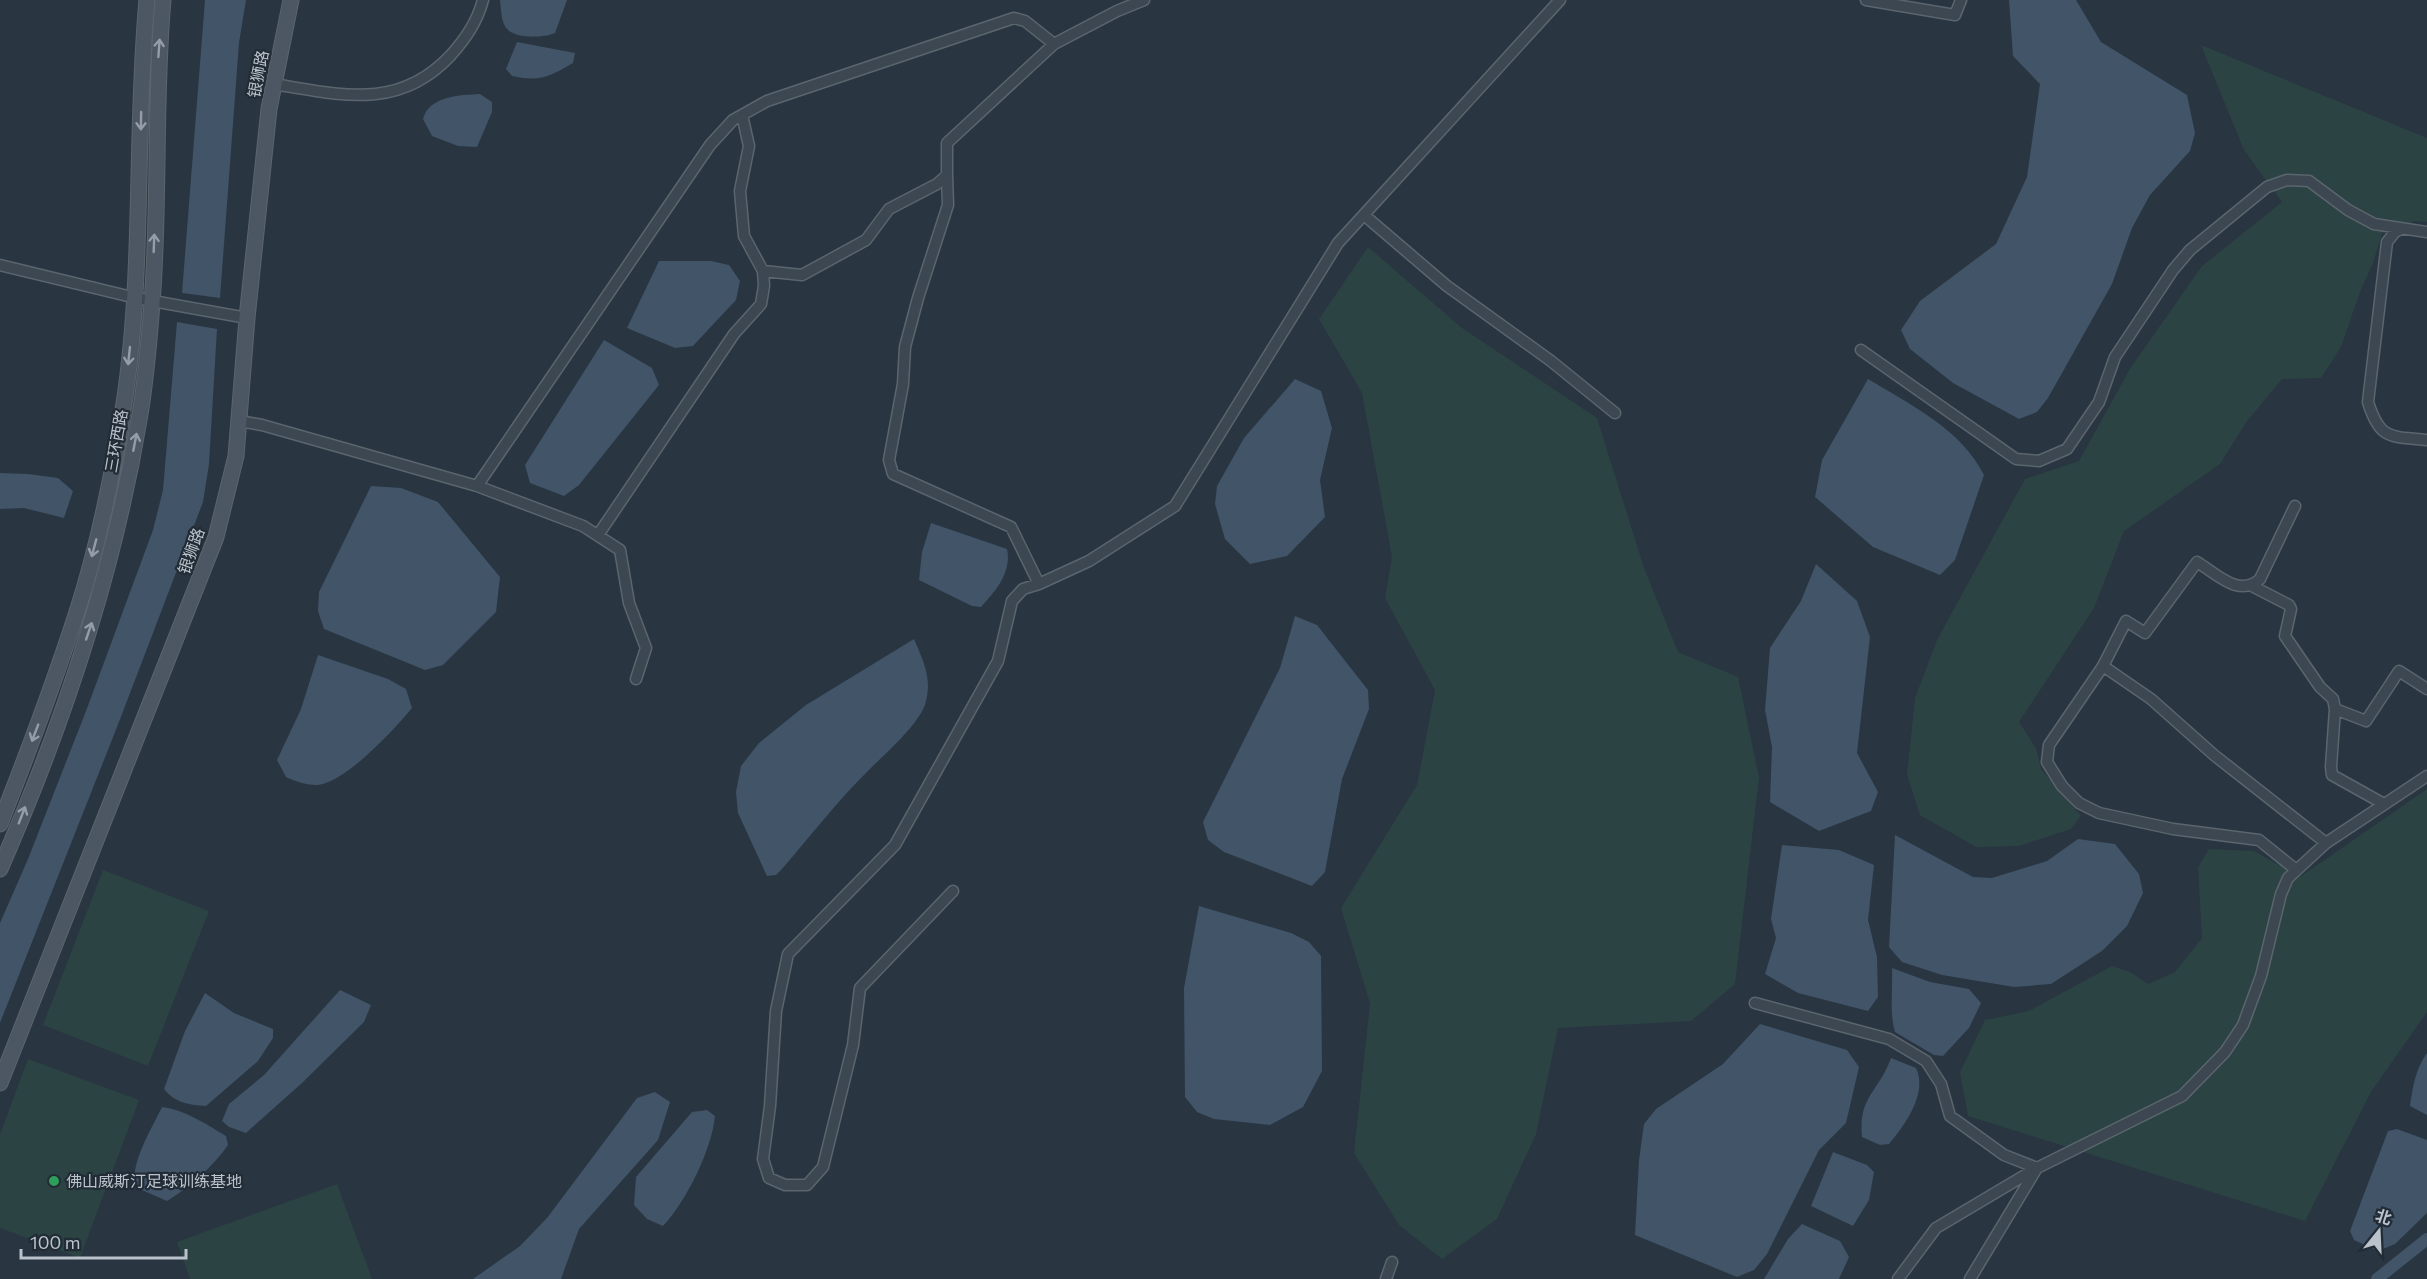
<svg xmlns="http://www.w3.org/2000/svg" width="2427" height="1279" font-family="Commissioner,'Noto Sans SC',sans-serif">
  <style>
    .green { fill: #2c4343 }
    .water { fill: #415468 }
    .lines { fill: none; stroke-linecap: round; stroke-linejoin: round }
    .canal { stroke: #415468; stroke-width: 12 }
    .street-casing { stroke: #5b656e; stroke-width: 13 }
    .secondary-casing { stroke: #5b656e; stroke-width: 17 }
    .street { stroke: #3d4751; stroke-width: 10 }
    .secondary { stroke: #4c5763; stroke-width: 15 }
    .oneway { stroke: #949da7 }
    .leisure-dot { fill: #2e9e5b; stroke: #222c36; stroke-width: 2 }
    .labels { text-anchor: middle; stroke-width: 4.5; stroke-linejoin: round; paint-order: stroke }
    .street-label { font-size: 16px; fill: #bac2cb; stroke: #222c36 }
    .poi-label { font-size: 16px; fill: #bac2cb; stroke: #222c36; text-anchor: start }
  </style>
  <rect width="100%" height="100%" fill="#293541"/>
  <!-- green -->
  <path class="green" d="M2201 45 2427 138V222L2415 221 2382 233 2373 263 2360 292 2341 347 2321 378 2282 379 2247 421 2220 464 2124 531 2094 608 2019 722 2036 748 2041 769 2081 816 2071 829 2019 846 1976 847 1920 815 1907 775 1915 698 1937 640 2025 479 2079 461 2131 367 2202 266 2282 202 2244 150Z
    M1368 247 1462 328 1597 418 1644 568 1678 652 1738 677 1759 777 1735 984 1691 1021 1558 1028 1536 1134 1497 1219 1442 1259 1399 1225 1354 1153 1370 1003 1341 908 1417 785 1435 690 1385 598 1392 557 1362 393 1319 319Z
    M2427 789V1012L2371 1092 2305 1221 1968 1116 1960 1072 1985 1020 2029 1011 2112 966 2132 973 2148 984 2175 972 2202 938 2198 867 2209 849 2254 851 2300 877Z
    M103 870 209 911 148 1066 43 1025Z
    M28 1059 139 1100 80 1258 0 1228V1134Z
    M337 1184 372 1279H190L177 1242Z"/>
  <!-- water -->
  <path class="water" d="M205 0H246L239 43 220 298 182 293Z
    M500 0H567L555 33C544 38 516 39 507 29 501 23 501 8 500 0Z
    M2009 0H2076L2101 42 2187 95 2195 133 2190 151 2150 195 2132 228 2112 284 2048 398 2037 412 2019 419 1953 383 1910 349 1901 330 1920 301 1996 244 2027 177 2040 84 2013 56Z
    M517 42 575 53 573 63C549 77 540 82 512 76L506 69Z
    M480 94 492 102V112L477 147 458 146 432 136 423 119C429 96 460 95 480 94Z
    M659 261H711L729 265 740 281 736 300 693 346 675 348 627 328Z
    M177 322 217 329 209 464 203 502 119 722 0 1023V923L28 859 86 711 153 530 163 490Z
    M604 340 652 368 659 385 579 485 564 496 530 483 525 465Z
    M1295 379 1321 391 1332 428 1320 480 1325 517 1287 556 1250 564 1225 539 1215 504 1217 486 1244 438Z
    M1868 379C1911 405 1961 429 1984 475L1955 560 1940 575 1873 547 1815 497 1822 460Z
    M0 473 28 474 58 478 73 491 64 518 24 508 0 509Z
    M371 486 401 488 438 502 500 577 496 612 443 665 425 670 324 629 318 611 319 592Z
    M931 523 1007 549C1012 572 996 591 981 607L972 606 919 580 922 552Z
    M1816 564 1857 601 1870 637 1857 753 1878 792 1871 811 1819 831 1770 802 1772 747 1765 710 1770 648 1801 601Z
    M1295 616 1317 625 1368 690 1369 709 1342 779 1325 872 1312 886 1224 852 1208 840 1203 822 1280 668Z
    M914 639C923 660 932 678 926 701 922 723 880 758 864 775 835 804 809 838 782 869L776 875 767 876 738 813 736 792 741 766 759 743 806 705Z
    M318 655 388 679 406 689 412 708C394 730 351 776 323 784 311 787 297 782 286 777L277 760 301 709Z
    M1895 835 1973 877 1992 878 2047 861 2078 839 2115 844 2139 874 2143 893 2127 926 2102 951 2051 984 2014 987 1942 975 1902 962 1889 947Z
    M1782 845 1839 850 1874 865 1868 920 1877 957 1878 997 1868 1011 1798 993 1765 974 1776 938 1771 919Z
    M1199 906 1291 933 1309 942 1321 956 1322 1071 1303 1107 1270 1125 1214 1119 1197 1112 1185 1097 1184 988Z
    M1892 968 1930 982 1969 989 1981 1003 1969 1028 1943 1056 1934 1055 1895 1032C1889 1011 1893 990 1892 968Z
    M340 990 371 1005 364 1022 302 1083 246 1133 229 1127 222 1121 229 1104 264 1075Z
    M205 993 234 1013 273 1029V1038L258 1061 206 1106C190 1105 175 1103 164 1089L185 1031Z
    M1760 1024 1847 1050 1859 1067 1846 1123 1819 1150 1767 1254 1754 1270 1737 1277 1635 1235 1639 1160 1644 1124 1656 1109 1723 1064Z
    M2427 1053V1115L2410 1106C2413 1086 2415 1070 2427 1053Z
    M1891 1058 1916 1068C1928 1093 1905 1125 1889 1144L1880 1145 1862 1137C1858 1096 1879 1092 1891 1058Z
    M655 1092 670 1102 658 1140 579 1229 561 1279H473L520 1246 547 1218 637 1098Z
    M162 1107C185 1110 206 1124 226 1136L228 1145C212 1168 191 1186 167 1201L135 1187C130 1163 152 1128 162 1107Z
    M707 1110 715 1116C712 1149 686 1202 663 1226L647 1219 634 1205 636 1177 692 1112Z
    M2397 1129 2427 1140V1213L2395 1244 2378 1251 2354 1240 2350 1231 2388 1131Z
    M1833 1152 1867 1165 1874 1172 1869 1200 1853 1226 1811 1206Z
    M1802 1224 1840 1241 1849 1257 1839 1279H1764L1788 1239Z"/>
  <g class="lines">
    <!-- canal -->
    <path class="canal" d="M2377 1279 2427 1239"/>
    <defs>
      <path id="street" d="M1866 0 1955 15 1961 0
        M274 84C341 95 399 111 451 55 466 38 477 22 483 0
        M947 175 948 205 918 298 905 347 903 384 889 460 893 474 1011 527 1039 584
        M1364 215 1447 286 1551 361 1615 413
        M2401 229 2395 232 2387 242 2368 402C2380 441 2391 436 2427 440
        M0 265 136 298 247 318
        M763 271 802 275 866 240 889 209 937 184 947 175V143L1054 44 1117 11 1144 0
        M1861 350 2016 459 2039 461 2067 449 2099 402 2115 357 2173 270 2190 250 2267 187 2287 180 2309 181 2348 210 2374 224 2427 232
        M239 421 262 425 477 486 583 526 620 550 629 603 646 648 636 679
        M477 486 710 145 733 120 767 101 1014 18 1025 21 1054 44
        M598 535 734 334 761 304 764 286 763 271 744 236 740 191 749 146 742 115
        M2252 586 2289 605 2291 609 2285 636 2320 687 2333 699 2335 709 2331 767 2332 775 2384 804
        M2103 666 2151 699 2214 755 2326 843
        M2335 709 2366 721 2399 671 2427 689
        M2295 869 2259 840 2173 829 2099 813 2079 803 2062 786 2047 762 2049 745 2103 666 2126 621 2145 633 2197 562C2217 574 2239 598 2260 579L2295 506
        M953 891 860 988 853 1045 823 1167 807 1185H785L769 1178 763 1159 770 1106 776 1011 788 954 895 845 998 661 1012 601 1023 589 1039 584 1089 561 1175 506 1338 243 1560 0
        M1755 1003 1889 1039 1926 1061 1941 1084 1950 1116 2004 1155 2037 1168 1970 1279
        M1386 1279 1392 1262
        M1898 1279 1936 1228 2037 1168 2182 1096 2225 1052 2243 1025 2261 976 2281 894 2288 878 2326 843 2427 776"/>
      <path id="secondary" d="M0 824C27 755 53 686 76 615 97 551 111 483 122 416 145 279 134 138 147 0
        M0 869C63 725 113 575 139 420 146 382 149 342 152 303 160 202 154 101 163 0
        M0 1083 216 537 236 456 247 318 269 109 291 0"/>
    </defs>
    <!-- street casing -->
    <use href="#street" class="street-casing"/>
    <!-- secondary casing -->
    <use href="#secondary" class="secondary-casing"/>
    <!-- street -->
    <use href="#street" class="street"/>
    <!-- secondary -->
    <use href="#secondary" class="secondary"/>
  </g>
  <!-- one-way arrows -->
  <defs><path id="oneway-shaft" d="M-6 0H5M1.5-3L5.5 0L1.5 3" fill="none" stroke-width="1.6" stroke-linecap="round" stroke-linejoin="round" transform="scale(1.5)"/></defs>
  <g class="oneway">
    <use href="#oneway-shaft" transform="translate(159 48) rotate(-86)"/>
    <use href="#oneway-shaft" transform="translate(141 121) rotate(91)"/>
    <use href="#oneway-shaft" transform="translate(154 243) rotate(-88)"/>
    <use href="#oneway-shaft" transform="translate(129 356) rotate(96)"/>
    <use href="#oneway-shaft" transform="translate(135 442) rotate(-79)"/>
    <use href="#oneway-shaft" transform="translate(94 548) rotate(105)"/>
    <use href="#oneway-shaft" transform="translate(89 631) rotate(-71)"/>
    <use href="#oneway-shaft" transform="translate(35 733) rotate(111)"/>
    <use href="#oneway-shaft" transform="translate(22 815) rotate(-69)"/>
  </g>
  <!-- markers -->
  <circle class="leisure-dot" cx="54" cy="1181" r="6"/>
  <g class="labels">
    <!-- street labels -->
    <g class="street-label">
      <text transform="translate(258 74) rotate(-79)" y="6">银狮路</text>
      <text transform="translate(116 441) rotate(-80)" y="6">三环西路</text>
      <text transform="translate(191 551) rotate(-70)" y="6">银狮路</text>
    </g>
    <!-- poi labels -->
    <g class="poi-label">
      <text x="66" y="1187">佛山威斯汀足球训练基地</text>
    </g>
  </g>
  <!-- north arrow -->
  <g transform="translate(2379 1231) rotate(18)" stroke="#222c36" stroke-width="4.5" paint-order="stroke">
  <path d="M0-4.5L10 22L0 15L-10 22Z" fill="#bac2cb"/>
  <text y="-9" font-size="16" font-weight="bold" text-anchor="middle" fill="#bac2cb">北</text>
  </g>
  <!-- scale -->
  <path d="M21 1249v9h165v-9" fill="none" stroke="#bac2cb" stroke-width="3"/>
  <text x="30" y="1249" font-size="18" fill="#bac2cb" stroke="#222c36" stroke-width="4.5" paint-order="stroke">100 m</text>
</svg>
